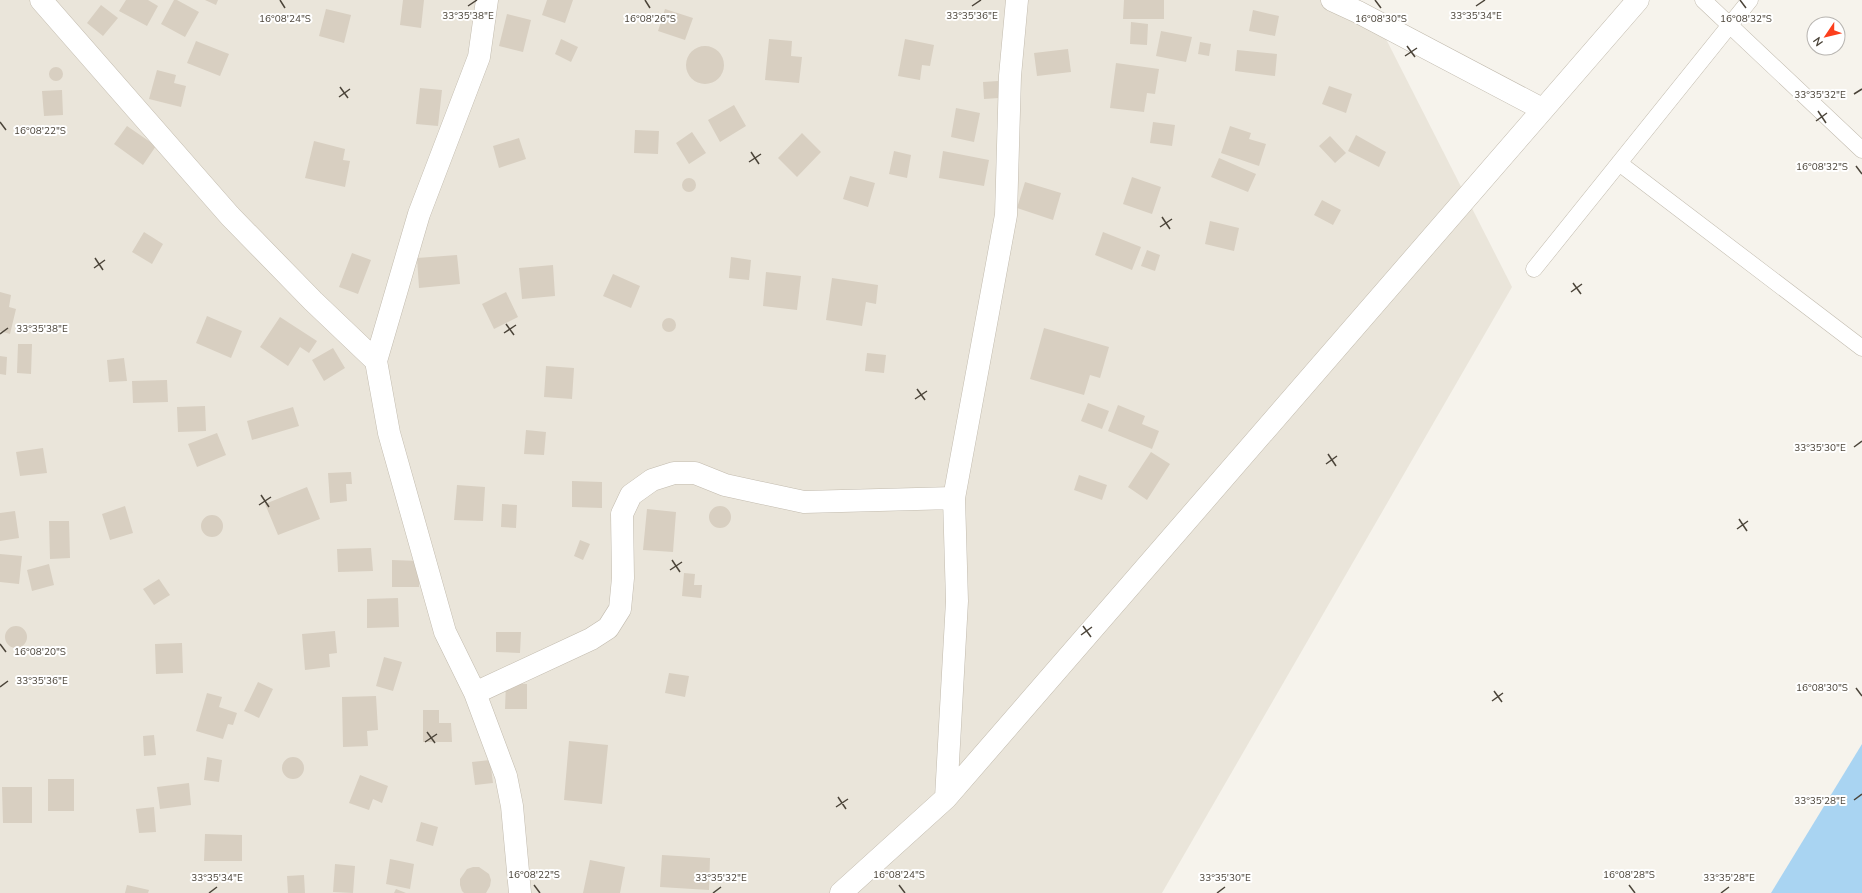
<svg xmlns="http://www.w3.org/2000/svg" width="1862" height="893" font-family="'Nunito Sans',sans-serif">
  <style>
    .residential { fill: #eae5da }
    .water { fill: #a9d4f2 }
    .building { fill: #d8cfc1 }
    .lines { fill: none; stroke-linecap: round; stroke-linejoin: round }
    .service-casing { stroke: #c2bbae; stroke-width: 17 }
    .minor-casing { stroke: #c2bbae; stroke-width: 23 }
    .service { stroke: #fff; stroke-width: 16 }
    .minor { stroke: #fff; stroke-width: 22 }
    .ticks { fill: none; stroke: #4b4439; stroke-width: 1.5 }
    .ticks-label { font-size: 10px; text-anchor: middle; fill: #4b4439; stroke: #fff; stroke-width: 4; stroke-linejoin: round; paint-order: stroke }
  </style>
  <rect width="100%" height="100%" fill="#f6f3ec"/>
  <!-- residential -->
  <path class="residential" d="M0 0H1324L1386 39 1512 287 1162 893H0Z"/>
  <!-- water -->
  <path class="water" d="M1862 744V893H1771Z"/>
  <!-- building -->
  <path class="building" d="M126 0H148L158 6 147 26 119 11Z
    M174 0H177L199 12 185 37 161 24Z
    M205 0H218L216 5Z
    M403 0H424L421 28 400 25Z
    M547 0H573L565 23 542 15Z
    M1124 0H1164V19H1123Z
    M101 5 118 18 103 36 87 23Z
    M326 9 351 15 344 43 319 36Z
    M665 9 693 18 685 40 658 31Z
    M1253 10 1279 16 1275 36 1249 31Z
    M507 14 531 20 523 52 499 46Z
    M1131 22 1148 24 1147 45 1130 44Z
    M1161 31 1192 37 1186 62 1156 56Z
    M561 39 578 47 571 62 555 54Z
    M769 39 792 41 791 56 802 57 799 83 765 80Z
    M905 39 934 45 930 66 922 65 920 80 898 76Z
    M196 41 229 54 220 76 187 63Z
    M1200 42 1211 44 1209 56 1198 54Z
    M686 65a19 19 0 1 1 38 0a19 19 0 1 1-38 0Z
    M1068 49 1071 72 1037 76 1034 53Z
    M1237 50 1277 54 1275 76 1235 71Z
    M1116 63 1159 69 1155 94 1147 93 1144 112 1110 108Z
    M49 74a7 7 0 1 1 14 0a7 7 0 1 1-14 0Z
    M157 70 176 75 174 83 186 86 181 107 149 99Z
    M998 81 999 98 984 99 983 82Z
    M1329 86 1352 94 1346 113 1322 104Z
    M420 88 442 90 438 126 416 124Z
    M62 90 63 115 44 116 42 91Z
    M734 105 746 126 720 142 708 120Z
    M956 108 980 113 974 142 951 137Z
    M1153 122 1175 125 1172 146 1150 143Z
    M127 126 156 146 143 165 114 144Z
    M1230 126 1251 133 1249 139 1266 144 1259 166 1221 153Z
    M635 130 659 131 658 154 634 153Z
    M692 132 706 153 689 164 676 143Z
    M802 133 821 152 797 177 778 158Z
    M1356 135 1386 152 1379 167 1348 151Z
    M1330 136 1346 153 1335 163 1319 146Z
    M519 138 526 159 499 168 493 146Z
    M314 141 345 149 343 160 350 161 345 187 305 178Z
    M894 151 911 155 907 178 889 174Z
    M943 151 989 160 984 186 939 178Z
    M1219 158 1256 174 1248 192 1211 177Z
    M850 176 875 183 868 207 843 199Z
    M1132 177 1161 187 1152 214 1123 204Z
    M682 185a7 7 0 1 1 14 0a7 7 0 1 1-14 0Z
    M1025 182 1061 193 1053 220 1017 208Z
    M1322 200 1341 210 1333 225 1314 215Z
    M1210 221 1239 228 1234 251 1205 244Z
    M144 232 163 244 152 264 132 252Z
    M1103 232 1141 247 1132 270 1095 255Z
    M1147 250 1160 255 1155 271 1141 266Z
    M352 253 371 260 358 294 339 287Z
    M457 255 460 284 419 288 417 258Z
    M731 257 751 260 749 280 729 278Z
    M553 265 555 296 522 299 519 268Z
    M766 272 801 276 797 310 763 306Z
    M613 274 640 286 631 308 603 296Z
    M832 278 878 285 876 304 866 302 862 326 826 320Z
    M0 292 11 295 9 307 16 309 10 334 0 331Z
    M506 292 518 317 494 329 482 304Z
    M207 316 242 331 231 358 196 343Z
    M280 317 317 341 309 353 300 347 288 366 260 347Z
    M662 325a7 7 0 1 1 14 0a7 7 0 1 1-14 0Z
    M1044 328 1109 347 1100 378 1090 375 1084 395 1030 379Z
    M18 344H32L31 374 17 373Z
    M333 348 345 368 324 381 312 360Z
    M867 353 886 355 884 373 865 371Z
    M0 356 7 357 6 375 0 374Z
    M124 358 127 381 109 382 107 360Z
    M546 366 574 368 572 399 544 397Z
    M167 380 168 402 133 403 132 381Z
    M1088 403 1109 411 1102 429 1081 421Z
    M1118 405 1145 416 1142 424 1159 431 1152 449 1108 431Z
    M205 406 206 431 178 432 177 407Z
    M293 407 299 426 252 440 247 421Z
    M526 430 546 432 544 455 524 454Z
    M217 433 226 455 197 467 188 444Z
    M43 448 47 473 20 476 16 452Z
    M1151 452 1170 464 1147 500 1128 487Z
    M351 472 352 484H346L347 501 330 503 328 473Z
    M1079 475 1107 485 1102 500 1074 490Z
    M572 481 602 482V508L572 507Z
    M457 485 485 487 483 521 454 520Z
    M307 487 320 519 278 535 265 504Z
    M502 504 517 505 516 528 501 527Z
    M709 517a11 11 0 1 1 22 0a11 11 0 1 1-22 0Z
    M125 506 133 533 110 540 102 514Z
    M647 509 676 512 673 552 643 550Z
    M15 511 19 538 0 541V513Z
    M201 526a11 11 0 1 1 22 0a11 11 0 1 1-22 0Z
    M49 521H69L70 558 50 559Z
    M580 540 590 544 583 560 574 556Z
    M371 548 373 571 338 572 337 549Z
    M0 554 22 556 19 584 0 582Z
    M392 560 419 561V587H392Z
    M49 564 54 585 32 591 27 570Z
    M684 573 695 574 694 585H702L701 598 682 596Z
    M159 579 170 595 154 605 143 589Z
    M398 598 399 627 367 628V599Z
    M5 637a11 11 0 1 1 22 0a11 11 0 1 1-22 0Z
    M335 631 337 653 329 654 330 667 305 670 302 634Z
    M496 632H521L520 653 496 652Z
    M182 643 183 673 156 674 155 644Z
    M384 657 402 662 393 691 376 686Z
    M669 673 689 676 685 697 665 693Z
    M258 682 273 689 259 718 244 711Z
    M506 683 527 684V709H505Z
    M207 693 222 697 219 707 237 713 233 725 228 724 223 739 196 731Z
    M376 696 378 730 367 731 368 746 343 747 342 697Z
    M423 710H439V723H451L452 742H423Z
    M154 735 156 755 144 756 143 736Z
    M569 741 608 745 602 804 564 800Z
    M282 768a11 11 0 1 1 22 0a11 11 0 1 1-22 0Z
    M207 757 222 760 219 782 204 780Z
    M490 760 493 783 475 785 472 762Z
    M360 775 388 786 382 803 373 799 369 810 349 803Z
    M48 779H74V811H48Z
    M189 783 191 805 160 809 157 787Z
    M2 787H32V823H3Z
    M154 807 156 832 139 833 136 809Z
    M421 822 438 827 433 846 416 841Z
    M205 834 242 835V861H204Z
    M662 855 710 858 709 890 660 887Z
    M390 859 414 864 410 889 386 884Z
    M590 860 625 867 620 893H583Z
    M335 864 355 866 353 893 333 892Z
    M473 867H479L489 874 491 880 490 886 486 893H464L462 891 460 885V879L467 869Z
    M304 875 305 893H288L287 876Z
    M127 885 149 890 148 893H125Z
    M396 889 406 893H394Z"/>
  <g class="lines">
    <defs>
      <path id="service" d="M1703 0 1862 150
        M1619 163 1862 348
        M1534 269 1750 0"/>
      <path id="minor" d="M41 0 230 216 313 301 376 361 389 433 445 632 475 693 506 776 512 806 520 893
        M1332 0 1358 12 1542 109
        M376 361 419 214 479 57 487 0
        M475 693 591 639 608 628 620 609 623 578 622 514 631 495 652 480 674 473H695L725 485 804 502 954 498
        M946 798 957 601 954 498 1006 215 1010 76 1017 0
        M841 893 946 798 1638 0"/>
    </defs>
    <!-- service casing -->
    <use href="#service" class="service-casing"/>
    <!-- minor casing -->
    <use href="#minor" class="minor-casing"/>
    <!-- service -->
    <use href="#service" class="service"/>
    <!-- minor -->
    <use href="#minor" class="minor"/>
  </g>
  <!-- ticks -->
  <path class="ticks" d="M280 0 285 8M645 0 650 8M1375 0 1381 8M1740 0 1746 8M468 6 477 0M972 6 981 0M1476 6 1485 0M1407 46 1415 57M1405 56 1417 48M340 87 348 98M1854 94 1862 89M339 97 350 89M1818 111 1826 123M1816 121 1827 113M0 122 6 130M751 152 759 164M749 162 761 154M1856 166 1862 174M1162 217 1170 229M1160 227 1172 219M95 258 103 270M94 268 105 260M1573 283 1581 294M1571 292 1582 284M506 324 514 335M504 333 516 325M0 334 8 328M917 389 925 400M915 399 927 391M1854 447 1862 441M1328 454 1336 466M1326 464 1337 456M261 495 269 507M259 505 271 497M1739 519 1747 531M1737 529 1748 521M672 560 680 572M670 570 682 562M1083 626 1091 637M1081 635 1092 627M0 644 6 652M0 687 8 681M1856 688 1862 696M1494 691 1502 702M1492 701 1503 693M427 732 435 743M425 742 437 734M838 797 846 809M1854 800 1862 794M836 807 848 799M534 885 540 893M899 885 905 893M1629 885 1635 893M209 893 217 887M713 893 721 887M1217 893 1225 887M1721 893 1729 887"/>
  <g class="ticks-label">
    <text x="468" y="19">33°35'38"E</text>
    <text x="972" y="19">33°35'36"E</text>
    <text x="1476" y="19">33°35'34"E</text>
    <text x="285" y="22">16°08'24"S</text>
    <text x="650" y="22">16°08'26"S</text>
    <text x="1381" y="22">16°08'30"S</text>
    <text x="1746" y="22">16°08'32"S</text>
    <text x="1820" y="98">33°35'32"E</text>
    <text x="40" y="134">16°08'22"S</text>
    <text x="1822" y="170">16°08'32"S</text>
    <text x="42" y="332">33°35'38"E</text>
    <text x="1820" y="451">33°35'30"E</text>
    <text x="40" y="655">16°08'20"S</text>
    <text x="42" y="684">33°35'36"E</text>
    <text x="1822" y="691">16°08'30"S</text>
    <text x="1820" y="804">33°35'28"E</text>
    <text x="534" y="878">16°08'22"S</text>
    <text x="899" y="878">16°08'24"S</text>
    <text x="1629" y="878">16°08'28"S</text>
    <text x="217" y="881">33°35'34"E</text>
    <text x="721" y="881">33°35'32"E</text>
    <text x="1225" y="881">33°35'30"E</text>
    <text x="1729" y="881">33°35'28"E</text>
  </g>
  <!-- north arrow -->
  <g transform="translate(1826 36) rotate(235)"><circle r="19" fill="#ffffff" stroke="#b7b4b0"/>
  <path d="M0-3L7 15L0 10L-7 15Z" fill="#fc3f1d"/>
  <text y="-6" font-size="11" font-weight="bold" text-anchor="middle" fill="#4b4439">N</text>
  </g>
</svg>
